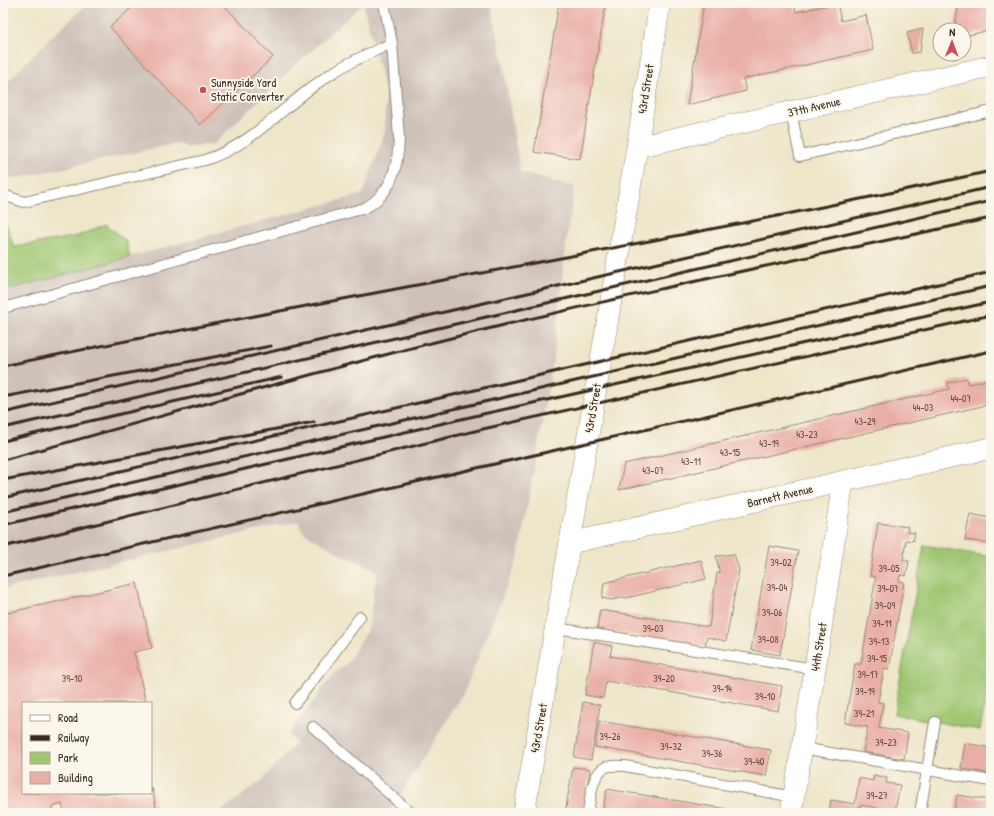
<svg xmlns="http://www.w3.org/2000/svg" width="994" height="816" font-family="'Patrick Hand',sans-serif">
  <style>
    .industrial { fill: #cec1ba }
    .green { fill: #9fc671; stroke: #6d7848 }
    .building { fill: #e9aea6 }
    .lines { fill: none; stroke-linecap: round; stroke-linejoin: round }
    .service-casing { stroke: #948874; stroke-width: 12 }
    .minor-casing { stroke: #948874; stroke-width: 22 }
    .service { stroke: #fff; stroke-width: 10 }
    .minor { stroke: #fff; stroke-width: 21 }
    .rail { stroke: #3b2a1e; stroke-width: 3 }
    .poi-dot { fill: #d1495b; stroke: #fbf7ec; stroke-width: 1.5 }
    .labels { text-anchor: middle; stroke-width: 4; stroke-linejoin: round; paint-order: stroke }
    .number-label { font-size: 10px; fill: #664b40 }
    .poi-label { font-size: 12px; fill: #3b2a1e; stroke: #fbf7ec; text-anchor: start }
    .street-label { font-size: 12px; fill: #3b2a1e; stroke: #fbf7ec }
  </style>
  <rect width="100%" height="100%" fill="#fbf7ec"/>
  <filter id="ink" filterUnits="userSpaceOnUse"><feTurbulence type="fractalNoise" baseFrequency=".025" numOctaves="2"/><feDisplacementMap in="SourceGraphic" scale="8" xChannelSelector="R" yChannelSelector="G"/><feConvolveMatrix kernelMatrix="1 2 1 2 8 2 1 2 1" color-interpolation-filters="sRGB"/></filter>
  <filter id="wash" filterUnits="userSpaceOnUse"><feTurbulence type="fractalNoise" baseFrequency=".012" numOctaves="4" result="noise"/><feDisplacementMap in="SourceGraphic" scale="16" xChannelSelector="R" yChannelSelector="G"/><feGaussianBlur stdDeviation="0.9" result="paint"/><feColorMatrix in="noise" values="0 0 0 0 0 0 0 0 0 0 0 0 0 0 0 0 0 1.4 0 .05"/><feComposite in="paint" operator="in"/></filter>
  <g filter="url(#wash)">
    <rect width="100%" height="100%" fill="#eee6c9"/>
    <!-- industrial -->
    <path class="industrial" d="M88 3H491L503 62 520 172 575 187 567 235 554 355 518 558 464 693 389 813H219L262 780 296 743 288 735 335 672 345 666 368 630 377 570 340 554 303 532 298 521 3 589V291L363 194 385 132V92L363 4 288 72 215 143 187 148 179 143 18 178 3 177V86L35 53Z"/>
    <!-- green -->
    <path class="green" d="M3 219 5 220 14 247 78 236 106 224 126 241 130 257 3 291Z
      M924 545 991 557V671L980 730 894 714Z"/>
    <g id="blocks">
      <!-- building -->
      <path class="building" d="M137 3H222L273 57 200 125 110 27Z
        M559 3H606L580 159 534 152Z
        M704 3H794L796 12 837 3 841 21 866 15 873 50 743 79 746 91 687 105Z
        M959 3H991V30L964 36V30H954Z
        M923 29 920 52 912 53 907 33Z
        M967 378 968 384 991 379V404L619 490 624 464 949 389 947 383Z
        M970 514 991 518V544L965 540Z
        M878 523 908 527 907 532 915 533 913 541 906 540 903 560 909 561 906 576 900 575 899 581 904 582 892 652 889 669 884 668 878 702 883 703 879 728 908 733 904 759 863 752 868 727 845 723 855 664H861L876 577 870 576Z
        M769 546 798 551 780 655 751 650Z
        M734 554 739 570 726 641 707 637 705 647 597 629 600 610 709 627 717 573 720 574 716 556Z
        M701 560 706 579 626 598 625 597 611 600 602 598 604 583Z
        M137 583 152 648 134 652 146 703H23V793H151L152 787 157 813H64L62 804 52 807 53 813H3V614Z
        M594 642 612 646 610 656 782 686 778 711 606 681 603 698 585 695Z
        M583 702 600 705 591 760 574 757Z
        M599 721 771 750 766 776 595 747Z
        M965 743 991 748V774L961 768Z
        M573 767 590 769 583 813H565Z
        M874 775 887 778 886 783 900 785 895 811 860 805 859 813H829L831 800 855 804 859 778 873 781Z
        M607 789 744 812 743 813H602Z
        M957 795 991 800V813H954Z"/>
    </g>
  </g>
  <g filter="url(#ink)">
    <use href="#blocks" fill-opacity="0" stroke="#948874" stroke-width="1"/>
    <g class="lines">
      <defs>
        <path id="service" d="M791 112 800 156 991 111
          M3 195 24 202 205 160C256 144 289 99 334 72 349 62 367 55 383 47L392 44
          M3 308 365 208C392 193 398 167 399 138L392 44 384 3
          M556 628 815 669
          M295 703 325 665 360 617
          M313 727 411 813
          M802 748 991 781
          M588 813C590 800 592 772 606 767 611 765 620 766 625 766L794 797
          M920 813 935 722"/>
        <path id="minor" d="M637 147 991 66
          M570 543 991 448
          M524 813 637 147 660 3
          M791 813 815 669 843 481"/>
      </defs>
      <!-- service casing -->
      <use href="#service" class="service-casing"/>
      <!-- minor casing -->
      <use href="#minor" class="minor-casing"/>
      <!-- service -->
      <use href="#service" class="service"/>
      <!-- minor -->
      <use href="#minor" class="minor"/>
      <!-- rail -->
      <path class="rail" d="M3 366C332 297 663 244 991 171
        M3 397 271 346
        M3 413 991 187
        M3 428 991 201
        M3 441 282 377
        M3 460C151 420 298 376 447 339 627 294 810 257 991 218
        M3 480 314 422
        M3 498 991 272
        M3 512 991 286
        M3 525 483 414 991 302
        M3 547 483 429 991 315
        M3 576 991 351"/>
    </g>
  </g>
  <!-- markers -->
  <circle class="poi-dot" cx="203" cy="90" r="4"/>
  <g class="labels">
    <!-- number labels -->
    <g class="number-label">
      <text x="961" y="402">44-07</text>
      <text x="923" y="411">44-03</text>
      <text x="865" y="425">43-29</text>
      <text x="807" y="438">43-23</text>
      <text x="769" y="447">43-19</text>
      <text x="730" y="456">43-15</text>
      <text x="691" y="465">43-11</text>
      <text x="653" y="474">43-07</text>
      <text x="781" y="566">39-02</text>
      <text x="889" y="572">39-05</text>
      <text x="777" y="591">39-04</text>
      <text x="888" y="592">39-07</text>
      <text x="885" y="609">39-09</text>
      <text x="772" y="616">39-06</text>
      <text x="882" y="627">39-11</text>
      <text x="653" y="632">39-03</text>
      <text x="768" y="643">39-08</text>
      <text x="879" y="645">39-13</text>
      <text x="877" y="662">39-15</text>
      <text x="868" y="678">39-17</text>
      <text x="72" y="682">39-10</text>
      <text x="664" y="682">39-20</text>
      <text x="722" y="692">39-14</text>
      <text x="865" y="695">39-19</text>
      <text x="765" y="700">39-10</text>
      <text x="864" y="717">39-21</text>
      <text x="610" y="740">39-26</text>
      <text x="886" y="746">39-23</text>
      <text x="671" y="750">39-32</text>
      <text x="712" y="757">39-36</text>
      <text x="754" y="765">39-40</text>
      <text x="877" y="799">39-27</text>
    </g>
    <!-- poi labels -->
    <g class="poi-label">
      <text x="211" y="87">Sunnyside Yard<tspan x="211" dy="14">Static Converter</tspan></text>
    </g>
    <!-- street labels -->
    <g class="street-label">
      <text transform="translate(646 89) rotate(-81)" y="4">43rd Street</text>
      <text transform="translate(814 107) rotate(-13)" y="4">37th Avenue</text>
      <text transform="translate(593 408) rotate(-80)" y="4">43rd Street</text>
      <text transform="translate(780 496) rotate(-13)" y="4">Barnett Avenue</text>
      <text transform="translate(819 647) rotate(-81)" y="4">44th Street</text>
      <text transform="translate(539 728) rotate(-80)" y="4">43rd Street</text>
    </g>
  </g>
  <!-- margin -->
  <rect width="994" height="816" fill="none" stroke="#fbf7ec" stroke-width="16"/>
  <!-- legend -->
  <rect x="22" y="702" width="130" height="92" fill="#fbf7ec" stroke="#aea59a"/>
  <rect x="30" y="715" width="20" height="6" fill="#ffffff" stroke="#aea59a"/>
  <text x="58" y="722" font-size="12" fill="#3b2a1e">Road</text>
  <rect x="30" y="735" width="20" height="6" fill="#3b2a1e" stroke="#aea59a"/>
  <text x="58" y="742" font-size="12" fill="#3b2a1e">Railway</text>
  <rect x="30" y="752" width="20" height="12" fill="#9fc671" stroke="#aea59a"/>
  <text x="58" y="762" font-size="12" fill="#3b2a1e">Park</text>
  <rect x="30" y="772" width="20" height="12" fill="#e9aea6" stroke="#aea59a"/>
  <text x="58" y="782" font-size="12" fill="#3b2a1e">Building</text>
  <!-- north arrow -->
  <g transform="translate(952 42) rotate(1)"><circle r="19" fill="#fbf7ec" stroke="#aea59a"/>
  <path d="M0-3L7 15L0 10L-7 15Z" fill="#d1495b"/>
  <text y="-6" font-size="11" font-weight="bold" text-anchor="middle" fill="#3b2a1e">N</text>
  </g>
</svg>
